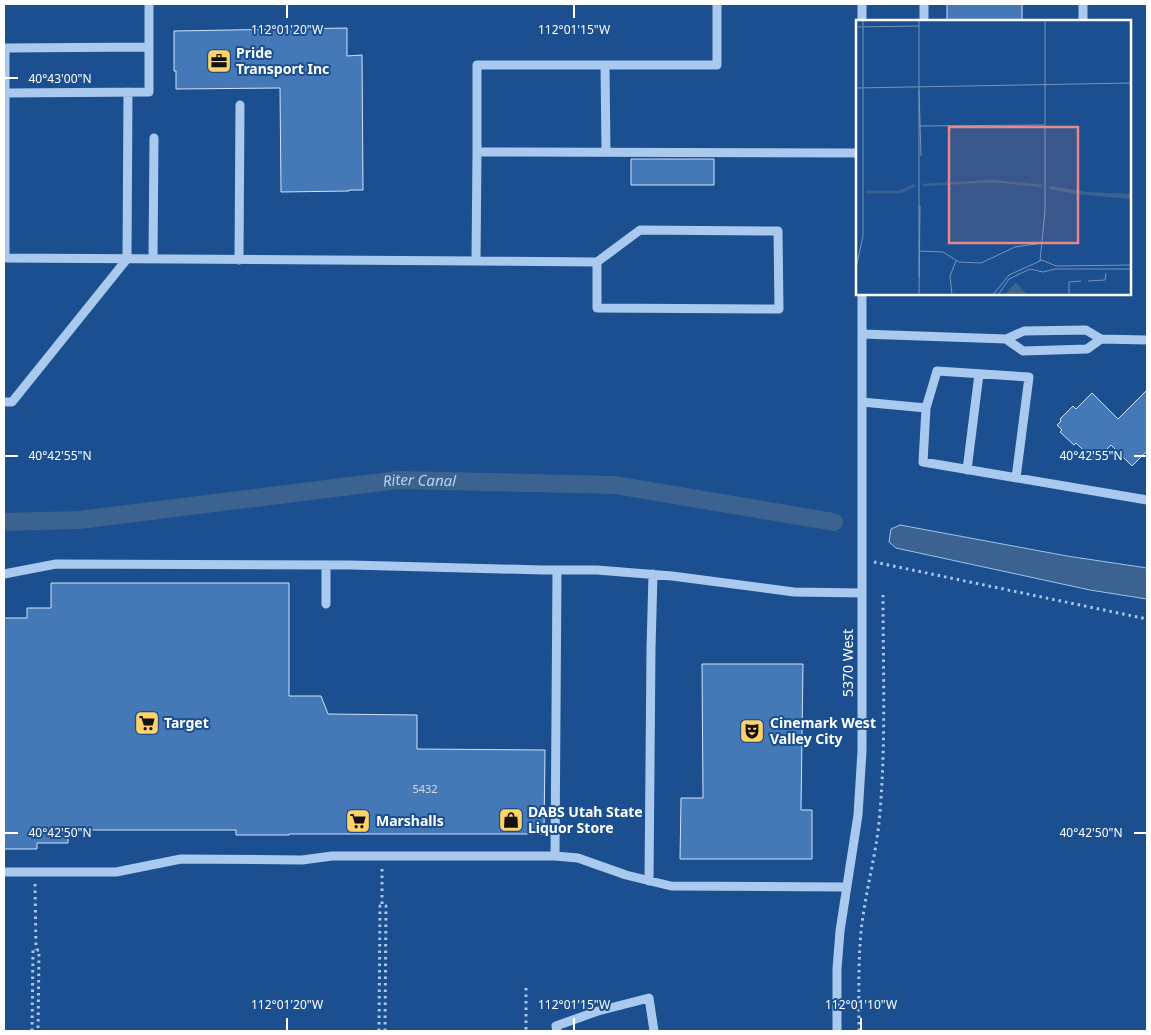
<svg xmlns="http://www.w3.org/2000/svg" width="1151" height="1035" font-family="'Noto Sans',sans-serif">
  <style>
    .water { fill: #3c6290; stroke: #9cc4f0 }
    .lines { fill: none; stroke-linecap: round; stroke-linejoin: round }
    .canal { stroke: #3c6290; stroke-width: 18 }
    .building { fill: #4478b7; stroke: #cfe3fa }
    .path { stroke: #a9c9ee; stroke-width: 3; stroke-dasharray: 2.5 4; stroke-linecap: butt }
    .minor { stroke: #a9c9ee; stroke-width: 9 }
    .ticks { fill: none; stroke: #fff; stroke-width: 2 }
    .labels { text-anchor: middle; stroke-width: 4; stroke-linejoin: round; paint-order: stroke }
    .number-label { font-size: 11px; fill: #d0dded }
    .poi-label { font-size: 14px; font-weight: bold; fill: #fff; stroke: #1b4f8f; text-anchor: start }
    .street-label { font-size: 14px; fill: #fff; stroke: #1b4f8f }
    .water-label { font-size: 15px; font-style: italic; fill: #b5d3f5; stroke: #1b4f8f }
    .inset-river { fill: none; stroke: #3c6290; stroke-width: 2.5 }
    .inset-road { fill: none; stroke: #7695bc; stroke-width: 1 }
    .view { fill: #e88989; fill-opacity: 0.15; stroke: #e88989; stroke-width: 2.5 }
    .inset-edge { fill: none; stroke: #fff; stroke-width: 2.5 }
    .ticks-label { font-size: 12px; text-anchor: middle; fill: #fff; stroke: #1b4f8f; stroke-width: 4; stroke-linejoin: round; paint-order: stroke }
  </style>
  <rect width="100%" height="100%" fill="#1b4f8f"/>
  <!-- water -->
  <path class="water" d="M900 525 1067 556 1147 568V599L1090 590 896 548 889 542 891 529Z"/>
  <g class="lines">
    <!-- canal -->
    <path class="canal" id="s1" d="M4 522 79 520 398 480 615 485 834 522"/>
  </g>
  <!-- building -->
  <path class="building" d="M947 4H1022V21H947Z
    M347 28V56L362 55 363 190H349V191L281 192 280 88 176 89V71H174V31Z
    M631 159H714V185H631Z
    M1147 390V451L1132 466 1111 445 1095 461 1076 443 1074 445 1060 432 1062 430 1057 425 1061 421 1060 419 1073 406 1076 409 1092 393 1118 419Z
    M51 583H289V696H321L328 714 417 715V749L545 750 544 834H289V835H236V830H68V843H37V849H4V618H27V608H51Z
    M702 664H803L801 810H812V859H680L681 798H703Z"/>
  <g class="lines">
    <!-- path -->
    <path class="path" d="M874 562 1147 619
      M382 869V906
      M35 884 36 950
      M526 988V1031
      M32 1031 33 950H39L38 1031
      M379 1031 380 906H386L385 1031
      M859 1031C859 998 858 965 861 932 865 892 877 853 880 812 886 740 883 667 883 595"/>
    <!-- minor -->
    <path class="minor" d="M149 4V92L5 93V258L476 261 477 152 857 153
      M862 4V21
      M924 4V21
      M1083 21V4
      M605 65 606 152
      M5 93V48L149 47
      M477 152V65H717V4
      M153 259 154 138
      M239 260 240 105
      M476 261 597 262V308L779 309 778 231 640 230 597 262
      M862 334 1006 339 1024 331 1086 330 1101 339 1147 340
      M1006 339 1023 351 1087 349 1101 339
      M4 402H12L127 259 128 92
      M862 402 926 408 923 462 1147 500
      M926 408 937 371 1029 377 1016 478
      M967 470 979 374
      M4 574 56 564 351 565 542 570H597L672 576 794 592 862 593
      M326 604V565
      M555 856 557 570
      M4 872H116L181 859 302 860 332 856H555L578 858 626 875 671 886 846 887
      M649 881 651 649 653 574
      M557 1031 556 1026 598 1011 649 998 654 1031
      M837 1031V969L840 931 858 815 862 751V294"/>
  </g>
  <!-- ticks -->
  <path class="ticks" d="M287 5V18M574 5V18M5 78H18M5 456H18M1134 456H1146M5 833H18M1134 833H1146M287 1018V1030M574 1018V1030M861 1018V1030"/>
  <!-- icons -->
  <defs>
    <symbol id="office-square" viewBox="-11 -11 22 22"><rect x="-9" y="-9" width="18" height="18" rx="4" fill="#ffd166" stroke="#1b4f8f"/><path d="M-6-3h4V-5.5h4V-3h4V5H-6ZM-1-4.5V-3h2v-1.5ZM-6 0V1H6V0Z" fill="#111"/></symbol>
    <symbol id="supermarket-square" viewBox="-11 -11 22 22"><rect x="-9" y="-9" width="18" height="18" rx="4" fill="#ffd166" stroke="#1b4f8f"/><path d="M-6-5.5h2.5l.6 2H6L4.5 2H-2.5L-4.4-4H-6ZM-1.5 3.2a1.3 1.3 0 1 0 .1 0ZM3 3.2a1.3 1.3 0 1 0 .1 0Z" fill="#111"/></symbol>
    <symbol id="theatre-square" viewBox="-11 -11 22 22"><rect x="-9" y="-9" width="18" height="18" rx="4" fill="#ffd166" stroke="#1b4f8f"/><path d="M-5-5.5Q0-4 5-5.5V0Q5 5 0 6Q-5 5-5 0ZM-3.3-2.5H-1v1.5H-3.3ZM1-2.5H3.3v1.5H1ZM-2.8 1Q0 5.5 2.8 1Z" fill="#111"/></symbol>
    <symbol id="shop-square" viewBox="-11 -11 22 22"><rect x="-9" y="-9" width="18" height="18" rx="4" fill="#ffd166" stroke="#1b4f8f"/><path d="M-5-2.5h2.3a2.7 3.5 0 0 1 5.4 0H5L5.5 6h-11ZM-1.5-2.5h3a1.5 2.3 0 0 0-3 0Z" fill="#111"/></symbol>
  </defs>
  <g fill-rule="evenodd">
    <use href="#office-square" x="205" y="47" width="28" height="28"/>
    <use href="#supermarket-square" x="133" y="709" width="28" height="28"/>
    <use href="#theatre-square" x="738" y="717" width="28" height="28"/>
    <use href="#shop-square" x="497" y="806" width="28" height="28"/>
    <use href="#supermarket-square" x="344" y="807" width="28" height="28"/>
  </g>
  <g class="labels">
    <!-- number labels -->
    <g class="number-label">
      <text x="425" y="793">5432</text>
    </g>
    <!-- poi labels -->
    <g class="poi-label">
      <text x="236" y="58">Pride<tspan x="236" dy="16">Transport Inc</tspan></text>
      <text x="164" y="728">Target</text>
      <text x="770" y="728">Cinemark West<tspan x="770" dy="16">Valley City</tspan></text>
      <text x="528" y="817">DABS Utah State<tspan x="528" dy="16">Liquor Store</tspan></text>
      <text x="376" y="826">Marshalls</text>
    </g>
    <!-- street labels -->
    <g class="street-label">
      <text transform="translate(848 663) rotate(-90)" y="5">5370 West</text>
    </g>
    <!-- water labels -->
    <g class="water-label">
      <text dy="5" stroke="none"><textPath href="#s1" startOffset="418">Riter Canal</textPath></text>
    </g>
  </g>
  <!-- overview -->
  <g transform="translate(856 20)">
    <rect width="275" height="275" fill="#1b4f8f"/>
    <path d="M194 166 231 172 275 174V179L220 174 193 169ZM159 263H160L172 275H148Z" fill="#3c6290"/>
    <path class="inset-river" d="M67 165 137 161 186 166M10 172H44L59 165"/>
    <path class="inset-road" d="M63 0V257M0 7 63 6M0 68 275 63M63 69 65 136M62 106 189 105M64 231 87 232 103 242 125 243 159 227 187 223M184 241 189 191V0M0 248 7 216V0M232 261 249 260 250 253M63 275 64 186M96 275 94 256 100 241M137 275 153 255 186 240 200 246 275 245M142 275 153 259 174 249 187 252 199 249H275M213 275V262L225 261"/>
    <path class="view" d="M93 107H222V223H93Z"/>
    <rect width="275" height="275" class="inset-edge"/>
  </g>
  <g class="ticks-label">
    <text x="287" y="34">112°01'20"W</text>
    <text x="574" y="34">112°01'15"W</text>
    <text x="60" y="83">40°43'00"N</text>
    <text x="60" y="460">40°42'55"N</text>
    <text x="1091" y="460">40°42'55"N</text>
    <text x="60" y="837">40°42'50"N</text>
    <text x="1091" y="837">40°42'50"N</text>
    <text x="287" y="1009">112°01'20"W</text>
    <text x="574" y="1009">112°01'15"W</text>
    <text x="861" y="1009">112°01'10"W</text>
  </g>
  <!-- border -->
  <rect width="1151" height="1035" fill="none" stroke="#ffffff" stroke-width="10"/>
</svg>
